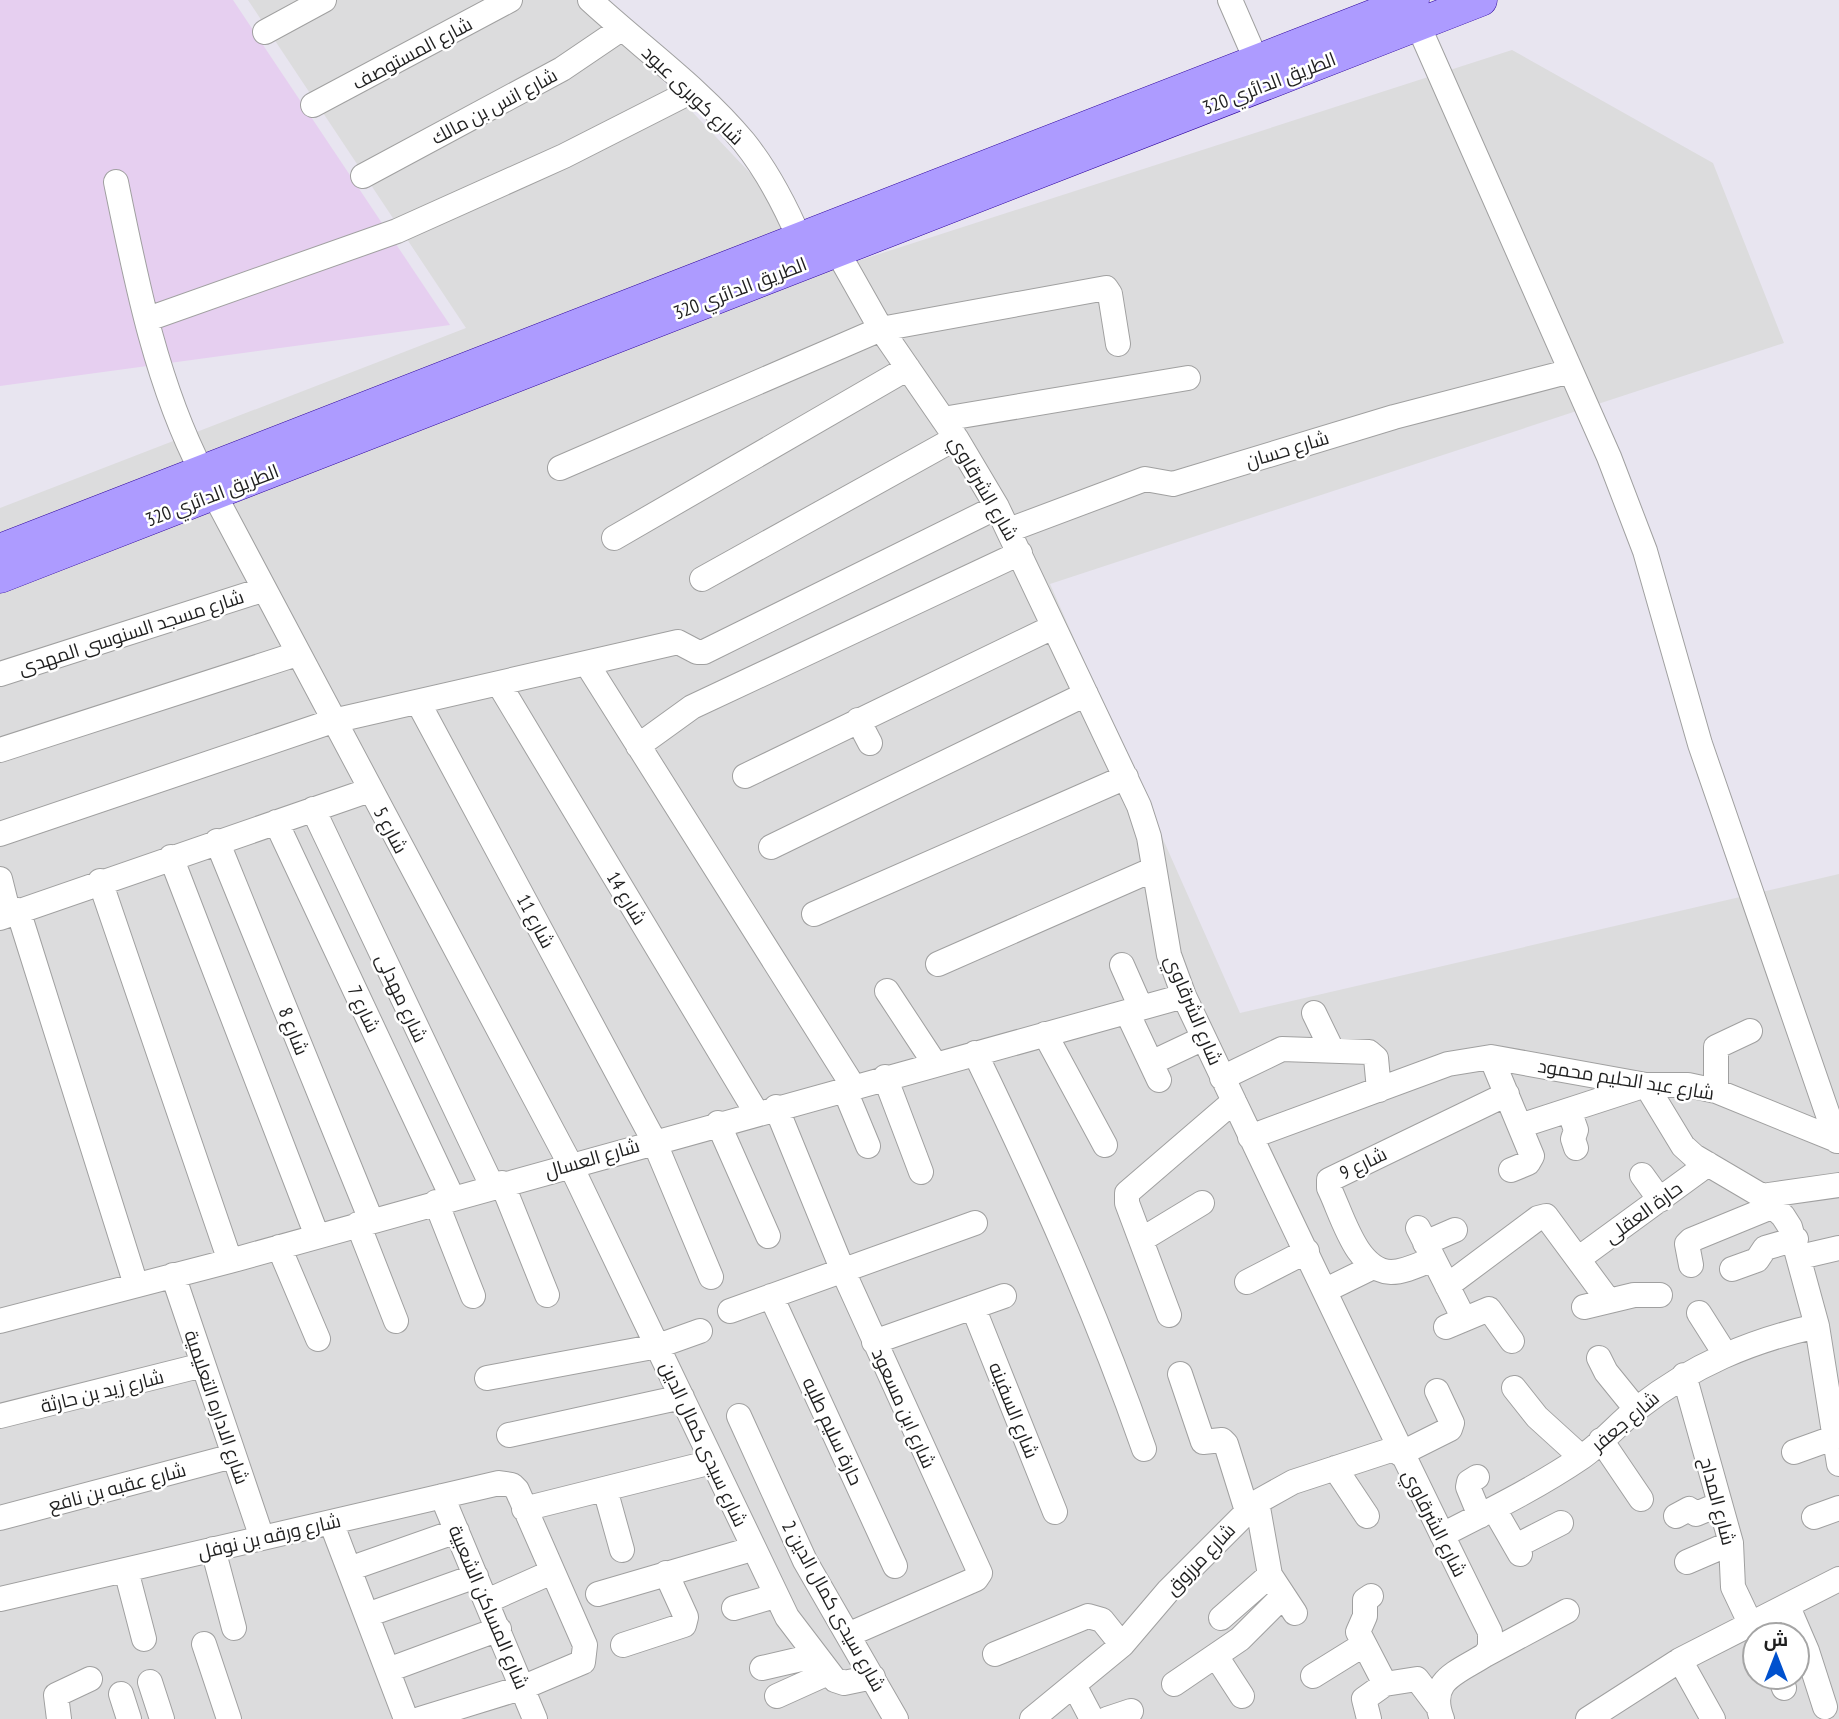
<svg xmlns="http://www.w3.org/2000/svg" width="1839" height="1719" font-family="'PT Sans Narrow',Cairo,sans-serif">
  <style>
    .residential { fill: #dcdcdd; fill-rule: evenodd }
    .farmland { fill: #e6cff0 }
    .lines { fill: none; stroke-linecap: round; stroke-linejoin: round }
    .minor-casing { stroke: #a0a0a0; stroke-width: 26 }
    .major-casing { stroke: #2b009a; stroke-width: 33 }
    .minor { stroke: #fff; stroke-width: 24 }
    .major { stroke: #ad9bff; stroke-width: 32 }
    .labels { text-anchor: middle; stroke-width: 5; stroke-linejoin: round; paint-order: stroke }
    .street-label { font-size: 19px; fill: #1f1f1f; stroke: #fff }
  </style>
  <rect width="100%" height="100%" fill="#e8e5f0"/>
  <!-- residential -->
  <path class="residential" d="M248 0H578L646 63 839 267 1512 50 1713 163 1784 343 1050 584 1240 1013 1839 874V1719H0V508L466 328ZM1755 1635H1797V1677H1755Z"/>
  <!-- farmland -->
  <path class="farmland" d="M0 0H233L450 325 0 386Z"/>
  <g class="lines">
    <defs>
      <path id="minor" d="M590 0C641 47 700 89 744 142 768 172 785 205 800 240
        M1230 0 1257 62
        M1418 25 1609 457 1645 551 1700 744 1837 1141
        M265 32 324 0
        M313 105 510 0
        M363 176 562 69 621 29
        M116 182C136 280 156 383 202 472
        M837 251 881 329 956 438 997 507 1139 806 1149 837 1169 955 1184 996C1285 1208 1385 1421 1490 1632V1648L1485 1655C1457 1673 1427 1680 1442 1719
        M148 319 397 231 564 156 692 91
        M943 419 1188 378
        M560 468 881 329 1106 288 1110 294 1118 344
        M214 494 570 1164 787 1617 835 1680 844 1683 873 1677
        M1009 530 1145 479 1173 484 1394 417 1571 371
        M614 538 908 368
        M702 579 956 438
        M587 664 853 1086
        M0 674 262 590
        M499 684 756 1112
        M418 702 654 1141 711 1277
        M858 720 870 743
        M638 746 692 707 1020 553
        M0 750 297 654
        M745 776 1053 627
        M313 809 492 1186
        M276 822 452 1197
        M0 834 333 721 678 642 697 652H704L997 507
        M217 841 371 1220
        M771 847 1086 694
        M171 857 317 1236
        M0 879 9 915
        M100 881 230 1261
        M18 910 136 1285
        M814 914 1126 777
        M0 918 370 790
        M938 964 1154 869
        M1122 965 1141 1008
        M887 991 935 1064
        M1127 1012 1159 1080
        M1314 1013 1332 1050
        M1045 1034 1105 1145
        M975 1053C1038 1183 1096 1312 1144 1449
        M1491 1057 1532 1156 1528 1163 1511 1170
        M1151 1063 1204 1038
        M885 1077 921 1172
        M1222 1078 1282 1049 1369 1052 1376 1058 1379 1090
        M844 1088 868 1146
        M1716 1091V1047L1750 1031
        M776 1107 843 1271 980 1573 976 1579 850 1634
        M1569 1110 1576 1130 1573 1139 1576 1148
        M718 1123 768 1236
        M1520 1126 1646 1085 1683 1146 1694 1156 1762 1196 1783 1216 1790 1227 1817 1326 1839 1464
        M1250 1137 1448 1064 1491 1057 1646 1085H1688L1716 1091 1839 1141
        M1642 1175 1660 1200
        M502 1183 547 1295
        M1762 1196 1839 1185
        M436 1202 473 1296
        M358 1224 396 1321
        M1418 1228 1464 1319
        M1141 1240 1202 1203
        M1425 1243 1455 1230
        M279 1247 318 1339
        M1800 1257 1839 1248
        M1433 1259C1420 1264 1405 1272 1391 1272 1356 1271 1342 1214 1329 1188V1180L1507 1094
        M1578 1259 1708 1164
        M1691 1265 1687 1244 1691 1240 1774 1206
        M1732 1269 1757 1260 1765 1248 1796 1239
        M173 1275 262 1538
        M1247 1282 1307 1251
        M1447 1286 1538 1218 1546 1216 1608 1300
        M1326 1290 1373 1267
        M771 1296 895 1566
        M973 1307 1055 1512
        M1584 1307 1634 1295H1660
        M730 1311 975 1223
        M1699 1313 1725 1354
        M1169 1315 1127 1203V1193L1234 1101
        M0 1321 230 1261 1184 996
        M1446 1327 1489 1309 1512 1341
        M874 1342 1004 1296
        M1599 1358 1606 1372 1636 1409
        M1180 1374 1203 1442 1222 1440 1226 1444 1247 1511
        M1684 1375 1731 1543 1733 1587 1751 1625
        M487 1378 658 1346 700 1331
        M1514 1388 1537 1417 1581 1457
        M0 1416 203 1365
        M739 1416 805 1561 896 1719
        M509 1435 682 1397
        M1601 1440 1641 1499
        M1794 1452 1833 1438
        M1400 1454 1450 1429 1452 1423 1437 1391
        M1335 1468 1367 1516
        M1477 1477 1469 1482 1468 1487 1480 1516
        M605 1489 622 1550
        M442 1496 535 1719
        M1257 1502 1270 1575 1295 1613
        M524 1509 712 1462
        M1494 1509 1520 1554
        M1676 1516 1689 1509 1696 1514 1720 1504
        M1814 1517 1839 1508
        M0 1518 233 1456
        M331 1522 406 1719
        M1442 1535C1489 1511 1538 1487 1582 1457 1602 1443 1619 1423 1638 1408 1693 1365 1750 1341 1817 1326
        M1516 1546 1561 1523
        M213 1549 234 1628
        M1687 1562 1731 1543
        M349 1569 457 1531
        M126 1570 144 1639
        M598 1594 752 1549
        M1371 1596 1365 1600V1616L1358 1632 1385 1684 1417 1679 1436 1704
        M0 1599 499 1483 512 1485 517 1490 585 1645 583 1662 524 1687 420 1719
        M487 1601 552 1572
        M1788 1607 1807 1651 1825 1707
        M734 1608 775 1596
        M367 1615 476 1576
        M1221 1618 1270 1575
        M204 1644 229 1719
        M623 1645 684 1625 686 1617 666 1573
        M995 1654 1088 1616 1102 1620 1122 1645
        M1485 1655 1567 1611
        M1216 1656 1242 1696
        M1680 1660 1713 1719
        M762 1668 814 1656
        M388 1670 499 1629
        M1313 1676 1363 1645
        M1780 1677 1784 1688
        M150 1682 162 1719
        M1174 1684 1240 1639 1282 1597
        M1074 1685 1092 1719
        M121 1694 129 1719
        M777 1696 828 1673
        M59 1719 56 1695 90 1679
        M1032 1719 1122 1645 1168 1591 1257 1502 1293 1482 1397 1448
        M1107 1719 1131 1711
        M1369 1719 1364 1699 1385 1684
        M1588 1719 1680 1660 1839 1579"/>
      <path id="major" d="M0 550 1413 0
        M0 577 1481 0"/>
    </defs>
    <!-- minor casing -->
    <use href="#minor" class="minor-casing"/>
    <!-- major casing -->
    <use href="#major" class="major-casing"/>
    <!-- minor -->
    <use href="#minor" class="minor"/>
    <!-- major -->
    <use href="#major" class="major"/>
  </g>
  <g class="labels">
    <!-- street labels -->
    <g class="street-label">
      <text transform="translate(412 53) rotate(-28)" y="7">شارع المستوصف</text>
      <text transform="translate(1269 83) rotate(-21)" y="7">الطريق الدائري 320</text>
      <text transform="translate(693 95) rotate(44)" y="7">شارع كوبرى عبود</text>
      <text transform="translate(494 106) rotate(-28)" y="7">شارع انس بن مالك</text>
      <text transform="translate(740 288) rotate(-21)" y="7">الطريق الدائري 320</text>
      <text transform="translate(1287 449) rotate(-17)" y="7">شارع حسان</text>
      <text transform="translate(984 488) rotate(60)" y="7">شارع الشرقاوي</text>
      <text transform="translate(212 495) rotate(-21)" y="7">الطريق الدائري 320</text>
      <text transform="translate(131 632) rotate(-18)" y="7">شارع مسجد السنوسى المهدى</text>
      <text transform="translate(391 830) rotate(62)" y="7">شارع 5</text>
      <text transform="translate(627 898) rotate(59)" y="7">شارع 14</text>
      <text transform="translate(536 921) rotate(62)" y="7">شارع 11</text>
      <text transform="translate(402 998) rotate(65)" y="7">شارع مهدلى</text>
      <text transform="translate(364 1009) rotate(65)" y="7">شارع 7</text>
      <text transform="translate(1194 1010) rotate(67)" y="7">شارع الشرقاوي</text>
      <text transform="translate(294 1031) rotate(68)" y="7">شارع 8</text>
      <text transform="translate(1626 1079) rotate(9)" y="7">شارع عبد الحليم محمود</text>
      <text transform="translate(592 1158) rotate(-16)" y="7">شارع العسال</text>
      <text transform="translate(1363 1163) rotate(-26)" y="7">شارع 9</text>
      <text transform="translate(1643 1212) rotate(-36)" y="7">حارة العقلى</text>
      <text transform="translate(102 1391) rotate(-14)" y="7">شارع زيد بن حارثة</text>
      <text transform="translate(217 1407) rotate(71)" y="7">شارع الاداره التعليمية</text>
      <text transform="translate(904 1408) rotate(66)" y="7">شارع ابن مسعود</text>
      <text transform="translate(1014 1410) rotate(68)" y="7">شارع السفينه</text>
      <text transform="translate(1625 1421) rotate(-40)" y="7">شارع جعفر</text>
      <text transform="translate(833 1431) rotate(65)" y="7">حارة سليم طلبه</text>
      <text transform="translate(704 1444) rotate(65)" y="7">شارع سيدى كمال الدين</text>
      <text transform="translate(117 1487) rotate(-15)" y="7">شارع عقبه بن نافع</text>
      <text transform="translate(1718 1501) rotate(75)" y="7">شارع المداح</text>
      <text transform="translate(1435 1523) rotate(63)" y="7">شارع الشرقاوي</text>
      <text transform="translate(269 1536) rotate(-13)" y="7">شارع ورقه بن نوفل</text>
      <text transform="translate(1200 1559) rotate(-46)" y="7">شارع مرزوق</text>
      <text transform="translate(834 1606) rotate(61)" y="7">شارع سيدى كمال الدين 2</text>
      <text transform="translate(489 1607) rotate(67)" y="7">شارع المساكن الشعبية</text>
    </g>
  </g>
  <!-- north arrow -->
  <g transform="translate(1776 1656)"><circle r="33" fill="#ffffff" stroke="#a5a5a5" stroke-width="2"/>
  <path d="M0-5L12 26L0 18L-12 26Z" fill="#0051ce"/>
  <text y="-10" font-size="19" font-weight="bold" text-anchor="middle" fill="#1f1f1f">ش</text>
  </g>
</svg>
